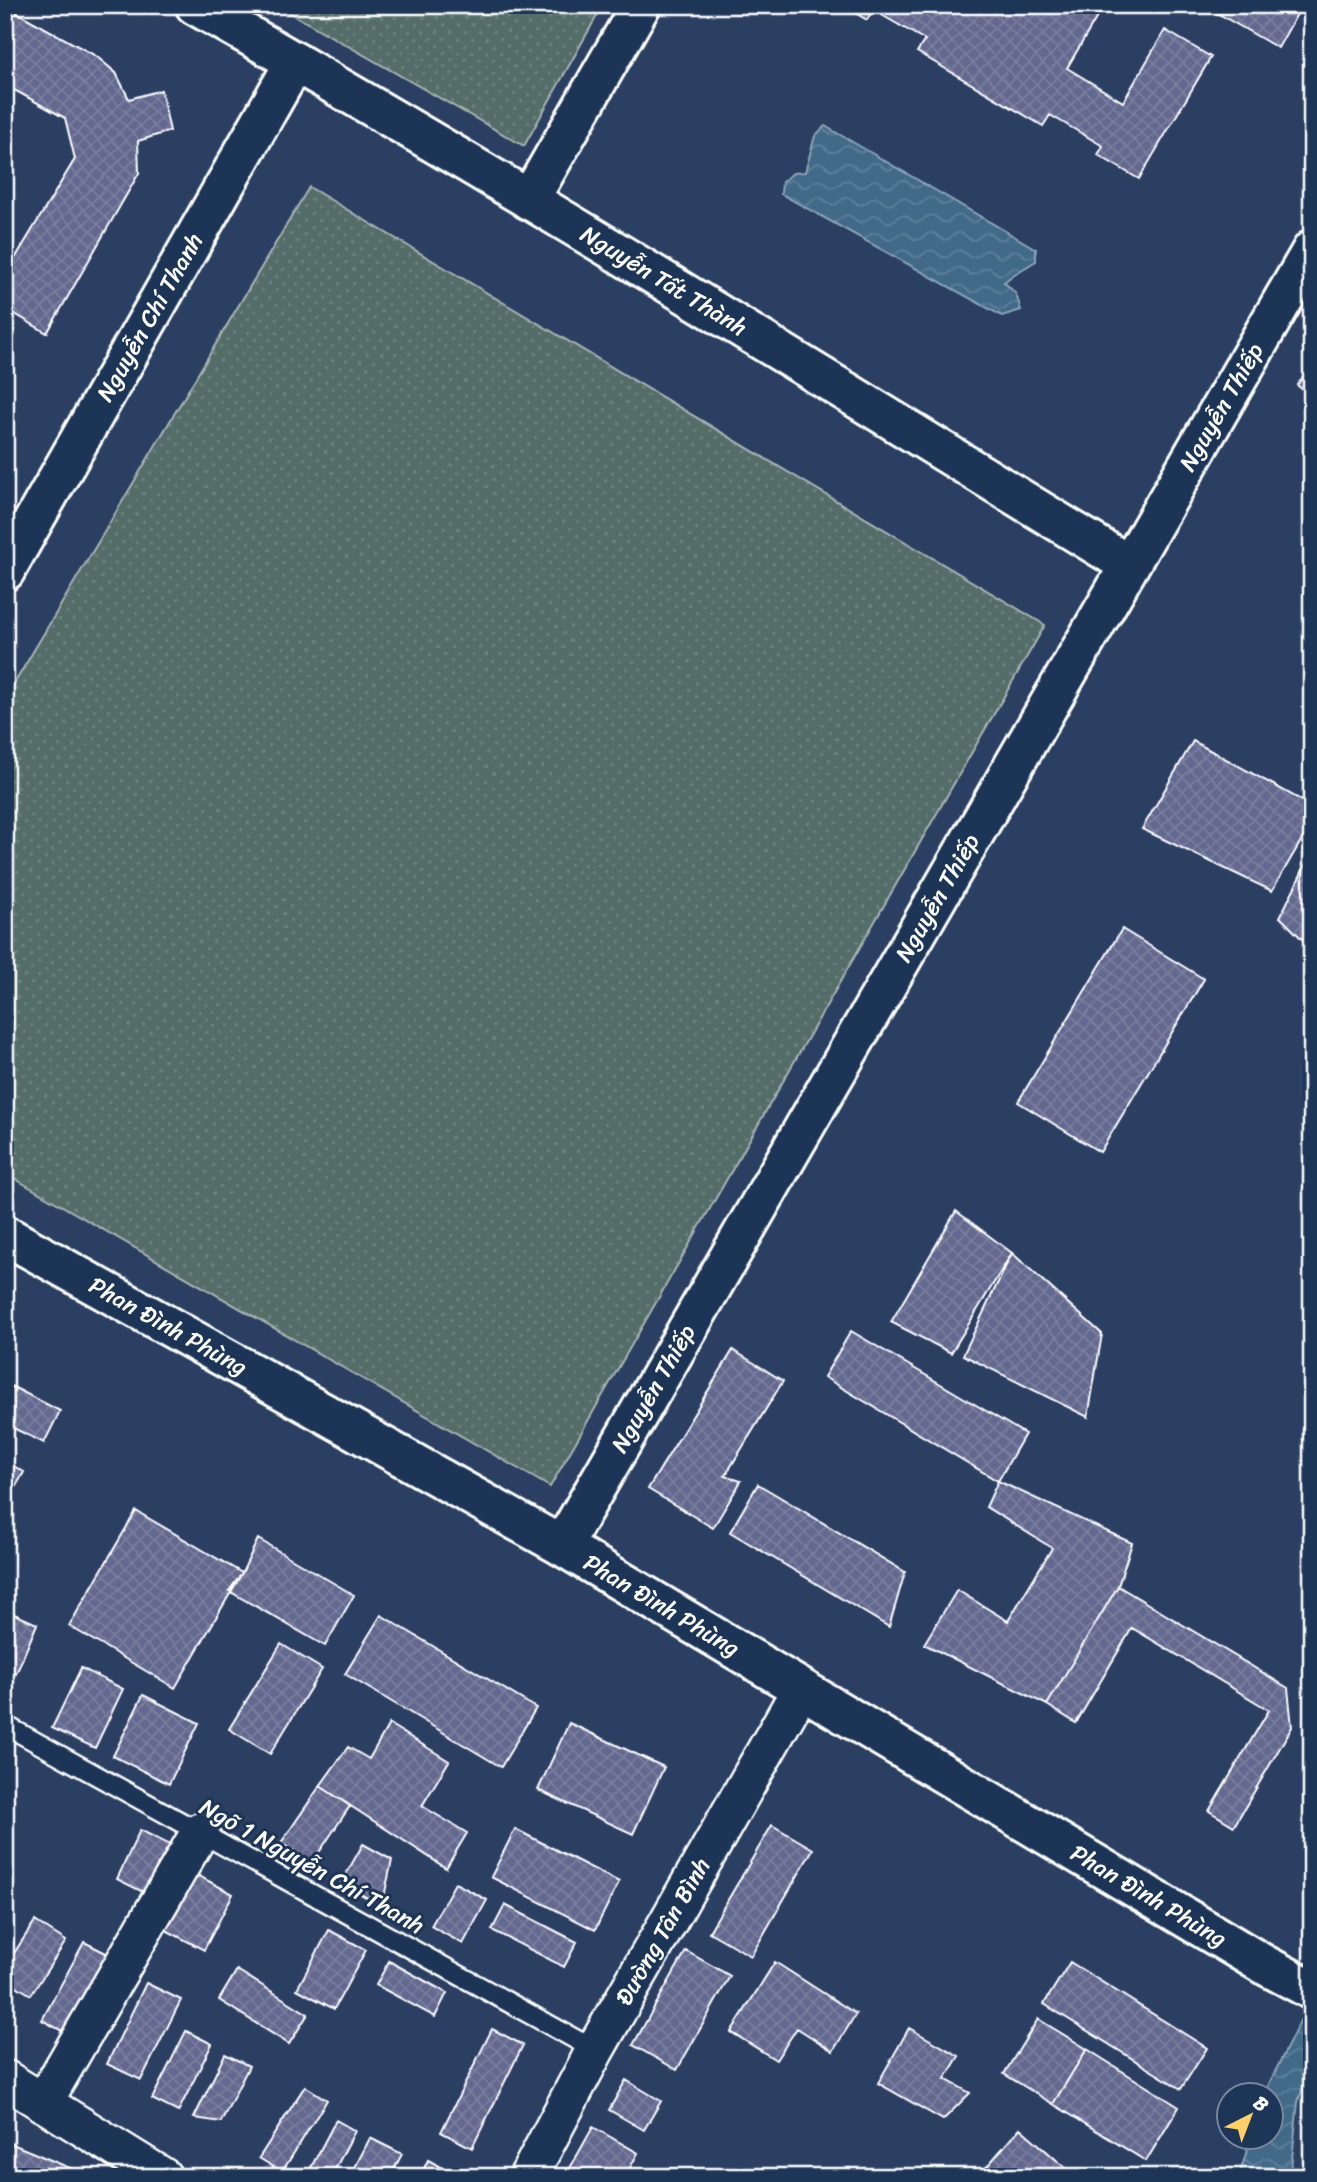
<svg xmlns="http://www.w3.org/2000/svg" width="1317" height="2182" font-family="Sriracha,sans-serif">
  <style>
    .grass { fill: url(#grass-dots); stroke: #aab6b4; stroke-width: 2 }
    .water { fill: url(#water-waves); stroke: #8da6b8; stroke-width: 2 }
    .building { fill: url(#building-cross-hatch); stroke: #fff; stroke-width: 2 }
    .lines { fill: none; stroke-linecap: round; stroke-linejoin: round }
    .lane-casing { stroke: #fff; stroke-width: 23 }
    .street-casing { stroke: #fff; stroke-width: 42 }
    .secondary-casing { stroke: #fff; stroke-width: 44 }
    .lane { stroke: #1d3557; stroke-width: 18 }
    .street { stroke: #1d3557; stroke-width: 37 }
    .secondary { stroke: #1d3557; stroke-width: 38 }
    .labels { text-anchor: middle; stroke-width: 6; stroke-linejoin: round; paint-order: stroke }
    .street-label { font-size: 24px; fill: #fff; stroke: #1d3557 }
  </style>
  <defs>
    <pattern id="grass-dots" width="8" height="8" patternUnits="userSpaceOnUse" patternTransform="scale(1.75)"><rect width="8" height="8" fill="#556d69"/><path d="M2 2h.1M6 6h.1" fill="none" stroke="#6e8380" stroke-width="1.8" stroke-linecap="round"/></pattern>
    <pattern id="water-waves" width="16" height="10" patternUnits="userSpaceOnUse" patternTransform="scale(1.75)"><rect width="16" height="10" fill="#416a88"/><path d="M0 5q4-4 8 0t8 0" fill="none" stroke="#5e809a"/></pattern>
    <pattern id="building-cross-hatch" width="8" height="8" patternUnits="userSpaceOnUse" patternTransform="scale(1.75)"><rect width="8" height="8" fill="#62678e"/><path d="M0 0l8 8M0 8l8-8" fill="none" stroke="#7a7e9f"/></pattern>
  </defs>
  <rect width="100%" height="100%" fill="#2b3f62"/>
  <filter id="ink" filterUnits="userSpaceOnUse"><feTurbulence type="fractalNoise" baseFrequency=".0143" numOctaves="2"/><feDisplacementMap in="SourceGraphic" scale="14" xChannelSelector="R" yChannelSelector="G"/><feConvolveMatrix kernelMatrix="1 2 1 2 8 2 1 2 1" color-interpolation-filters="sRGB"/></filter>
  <g filter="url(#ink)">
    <!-- grass -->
    <path class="grass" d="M276 5H603L524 146Z
      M309 187 1045 625 550 1487 5 1173V699Z"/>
    <!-- water -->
    <path class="water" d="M825 126 1036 249V261L1013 275 1004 282 1016 294 1021 310 1002 316 781 194 782 182 793 173 805 172 815 136Z
      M1312 1997V2062L1298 2102 1290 2177H1239L1251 2137 1272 2136V2094H1264Z"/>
    <!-- building -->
    <path class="building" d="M842 5H965L974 10 977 5H1104L1067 68 1123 102 1165 30 1211 57 1139 179 1098 155 1103 146 1050 115 1043 126 917 52 925 40 873 10 867 20Z
      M1203 5H1302L1278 48Z
      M5 6 96 56 116 73 129 99 161 90 170 131 138 141 139 173 47 333 5 308V275L75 159 65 118 5 85Z
      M1312 366V397L1297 385Z
      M1193 741 1312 806V822L1272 891 1142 829Z
      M1312 852V947L1311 948 1280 917Z
      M1122 929 1204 979 1100 1152 1018 1102Z
      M956 1211 1012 1253 951 1353 891 1322Z
      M1012 1253 1102 1334 1088 1417 963 1355Z
      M851 1331 1025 1434 998 1481 824 1377Z
      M733 1350 783 1381 725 1476 741 1481 713 1528 648 1489Z
      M5 1383 60 1411 44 1443 5 1424Z
      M5 1461 24 1472 5 1505Z
      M998 1481 1132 1543 1118 1586 1047 1705 924 1644 957 1590 1008 1621 1052 1548 986 1507Z
      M758 1484 905 1572 889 1627 730 1532Z
      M136 1511 242 1573 175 1688 69 1626Z
      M258 1539 354 1595 325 1646 229 1591 242 1573Z
      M1118 1586 1288 1688 1292 1727 1234 1826 1209 1811 1269 1710 1132 1628 1076 1723 1047 1705Z
      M5 1610 37 1624 16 1674 5 1669Z
      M381 1615 536 1708 501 1767 345 1674Z
      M281 1644 322 1669 270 1754 229 1729Z
      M81 1668 123 1689 95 1748 52 1728Z
      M143 1695 199 1723 169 1784 113 1756Z
      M569 1723 664 1767 633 1834 538 1790Z
      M389 1724 449 1761 422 1806 467 1833 446 1868 320 1786 348 1747 369 1759Z
      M320 1786 350 1806 312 1863 281 1843Z
      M772 1825 813 1849 751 1956 709 1932Z
      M515 1829 619 1882 595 1930 491 1877Z
      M140 1830 172 1846 149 1895 117 1879Z
      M363 1844 392 1860 382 1906 341 1883Z
      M195 1874 233 1894 204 1950 166 1930Z
      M455 1883 487 1900 463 1944 431 1926Z
      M505 1905 577 1942 564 1967 492 1930Z
      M35 1921 66 1941 31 1995 5 1979V1967Z
      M329 1930 366 1950 334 2009 297 1989Z
      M84 1942 116 1958 73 2037 42 2020Z
      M686 1951 730 1976 677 2070 633 2045Z
      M389 1961 447 1993 435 2017 376 1985Z
      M775 1962 856 2014 833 2051 797 2028 776 2060 731 2032Z
      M1070 1962 1207 2048 1181 2089 1044 2004Z
      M237 1970 308 2014 289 2044 219 2000Z
      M146 1983 181 2000 141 2080 107 2064Z
      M1038 2019 1087 2049 1053 2104 1004 2074Z
      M909 2028 959 2056 945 2079 970 2093 943 2120 878 2083Z
      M492 2029 523 2045 472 2148 441 2132Z
      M186 2031 212 2044 178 2112 152 2099Z
      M1087 2049 1179 2107 1146 2161 1053 2104Z
      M225 2054 249 2066 221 2122 194 2118Z
      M626 2080 661 2101 644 2130 609 2110Z
      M305 2086 327 2100 282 2172 259 2158Z
      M336 2120 355 2131 331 2177H306Z
      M593 2127 638 2153 625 2177H565Z
      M1020 2128 1076 2177H978Z
      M370 2138 402 2154 390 2177H350Z
      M5 2141 82 2173 80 2177H5Z
      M428 2160 458 2176V2177H420Z"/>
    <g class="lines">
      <defs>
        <path id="lane" d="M5 1725 595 2050"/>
        <g id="street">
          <path d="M5 2079 163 2177"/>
          <path d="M43 2103 200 1832"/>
          <path id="s1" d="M528 2177 595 2050 801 1689"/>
        </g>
        <g id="secondary">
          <path id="s2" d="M195 5C511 183 819 376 1129 565"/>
          <path d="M529 200 641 5"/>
          <path id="s3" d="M5 571 295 62"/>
          <path id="s4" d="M5 1235 562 1546 1263 1964 1312 1990"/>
          <path id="s5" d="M562 1546 1312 250"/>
        </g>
      </defs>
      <!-- lane casing -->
      <use href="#lane" class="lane-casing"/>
      <!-- street casing -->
      <use href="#street" class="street-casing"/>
      <!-- secondary casing -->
      <use href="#secondary" class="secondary-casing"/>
      <!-- lane -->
      <use href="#lane" class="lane"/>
      <!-- street -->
      <use href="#street" class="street"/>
      <!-- secondary -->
      <use href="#secondary" class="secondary"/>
    </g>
  </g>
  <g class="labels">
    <!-- street labels -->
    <g class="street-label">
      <text dy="8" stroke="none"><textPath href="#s2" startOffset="544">Nguyễn Tất Thành</textPath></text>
      <text dy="8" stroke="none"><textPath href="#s3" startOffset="292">Nguyễn Chí Thanh</textPath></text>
      <text dy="8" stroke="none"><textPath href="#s5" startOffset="1316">Nguyễn Thiếp</textPath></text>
      <text dy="8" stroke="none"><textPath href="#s5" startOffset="749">Nguyễn Thiếp</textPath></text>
      <text dy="8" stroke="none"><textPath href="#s4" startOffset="187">Phan Đình Phùng</textPath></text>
      <text dy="8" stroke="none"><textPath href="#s5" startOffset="182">Nguyễn Thiếp</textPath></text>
      <text dy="8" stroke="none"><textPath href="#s4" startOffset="754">Phan Đình Phùng</textPath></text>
      <text transform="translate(312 1866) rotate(29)" y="8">Ngõ 1 Nguyễn Chí Thanh</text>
      <text dy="8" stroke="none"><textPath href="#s4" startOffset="1321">Phan Đình Phùng</textPath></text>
      <text dy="8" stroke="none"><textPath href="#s1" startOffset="280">Đường Tân Bình</textPath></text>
    </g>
  </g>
  <!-- margin -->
  <rect width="1317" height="2182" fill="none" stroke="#1d3557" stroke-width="28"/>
  <rect x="14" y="14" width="1289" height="2154" fill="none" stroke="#fff" stroke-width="2.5" filter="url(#ink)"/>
  <!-- north arrow -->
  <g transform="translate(1250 2116) rotate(42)"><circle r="33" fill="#1d3557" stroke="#77869a" stroke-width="2"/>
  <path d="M0-5L12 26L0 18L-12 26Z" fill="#ffd166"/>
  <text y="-10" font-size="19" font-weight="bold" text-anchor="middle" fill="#ffffff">B</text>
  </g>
</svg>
